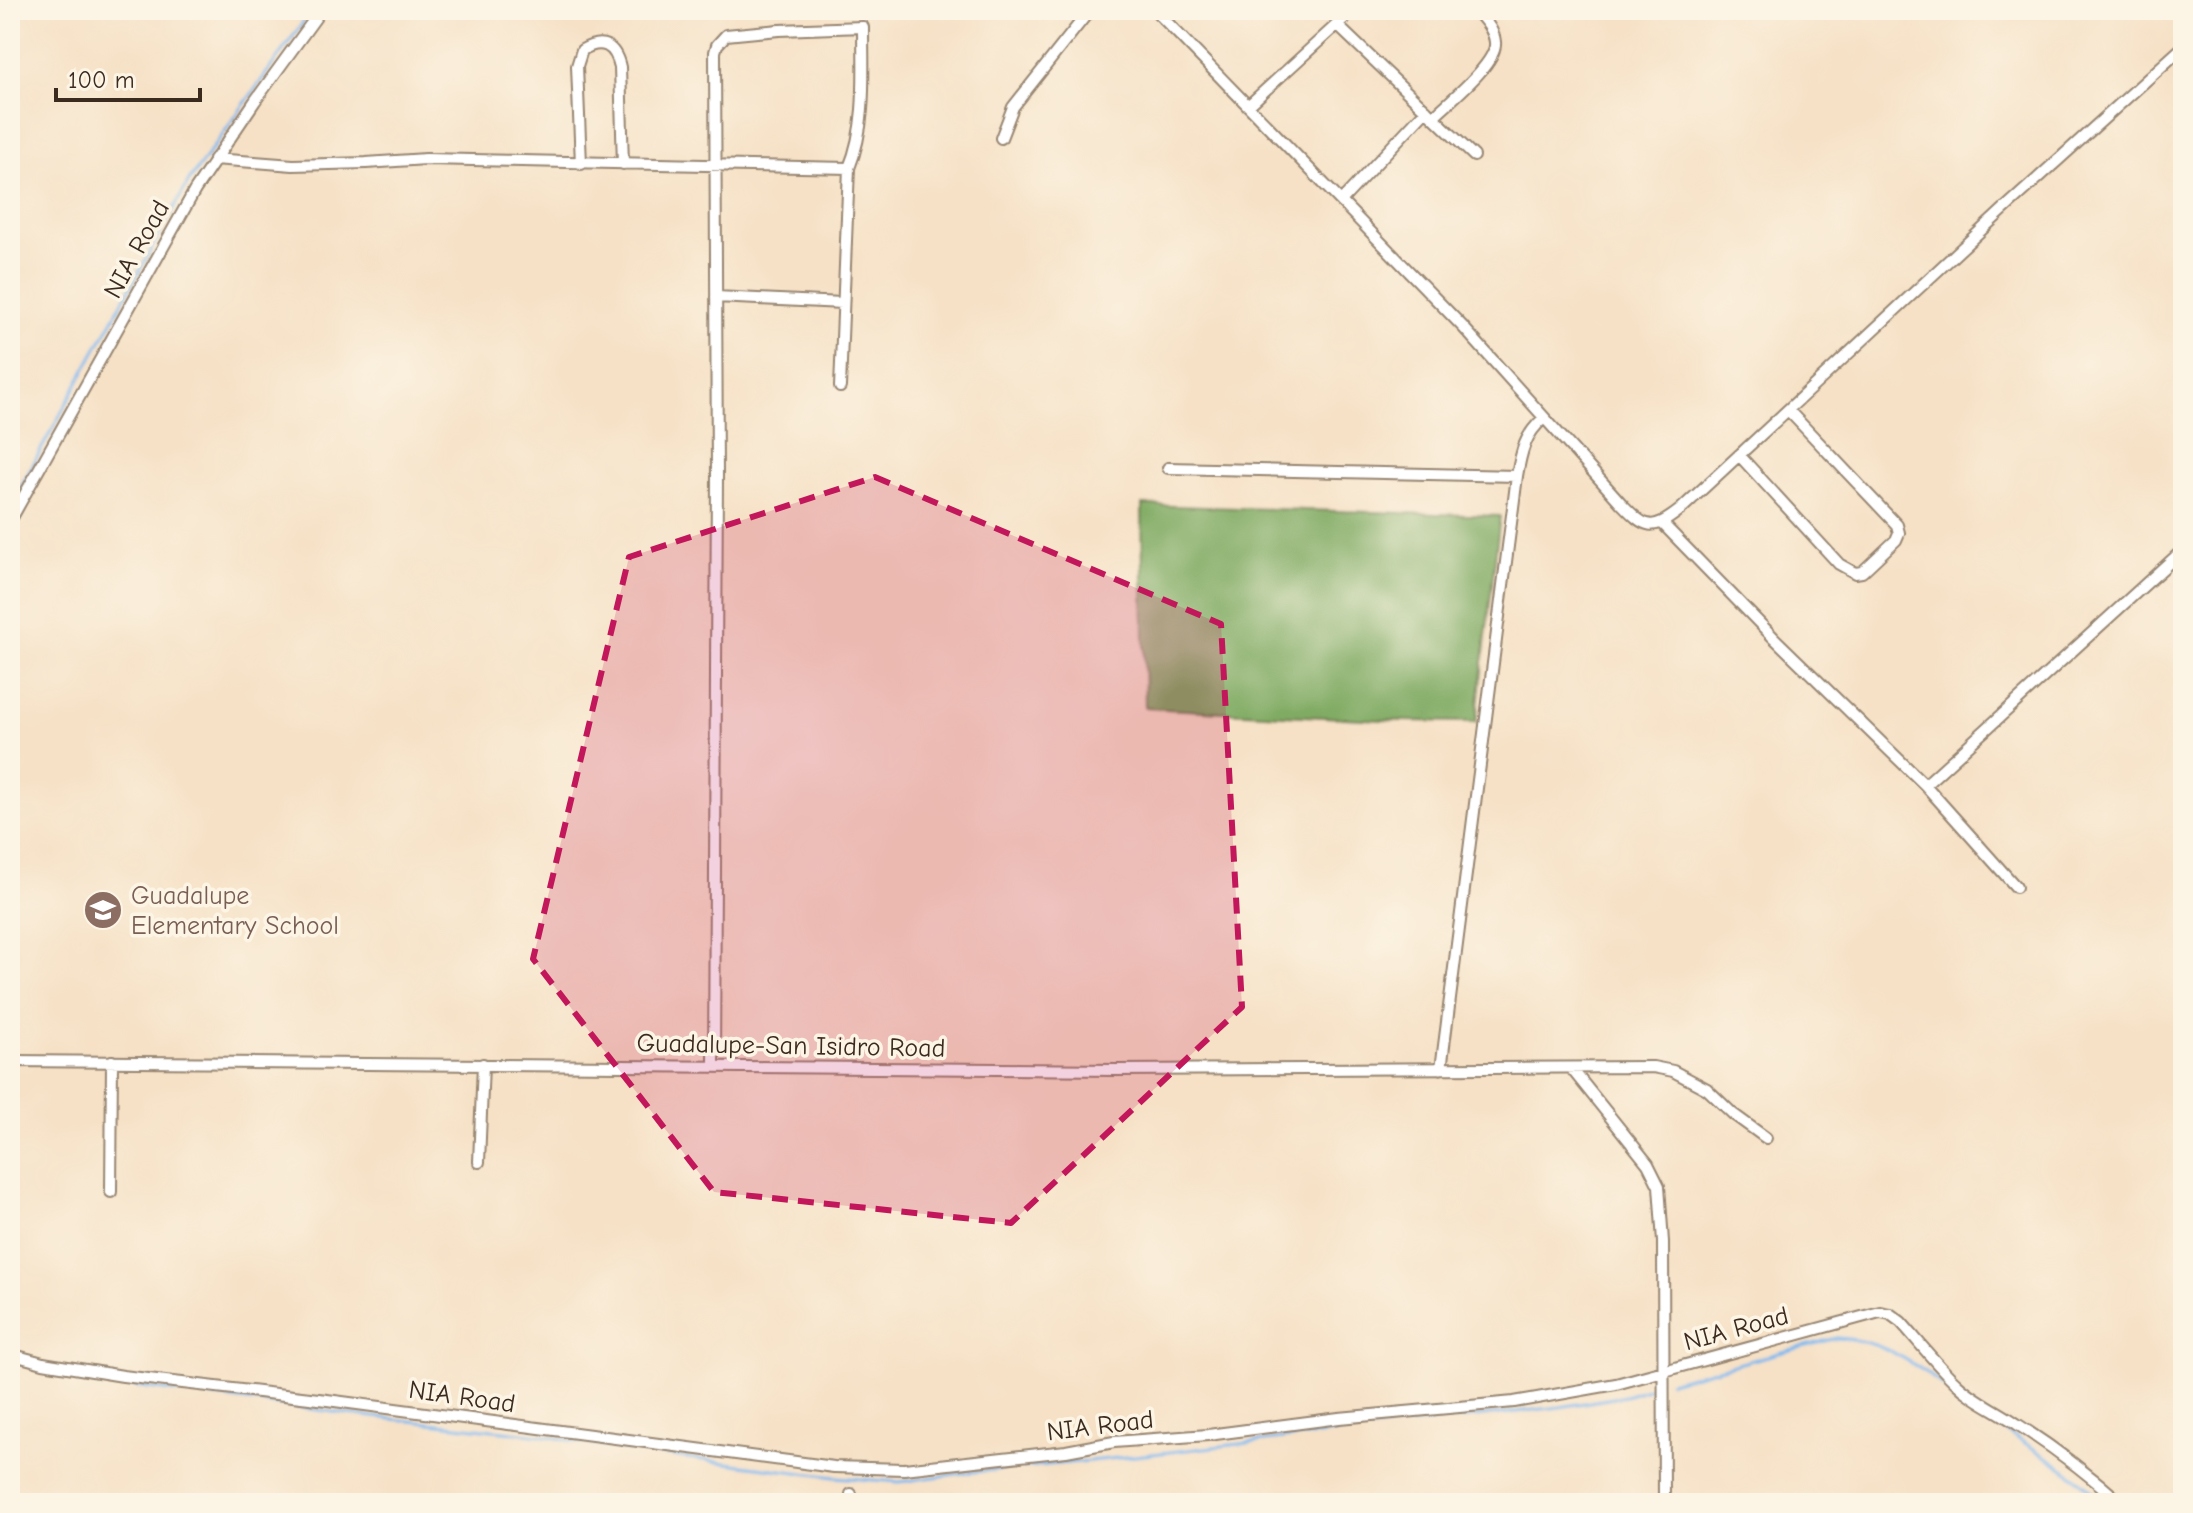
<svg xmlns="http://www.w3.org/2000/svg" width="2193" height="1513" font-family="'Comic Neue',sans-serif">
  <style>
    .forest { fill: #80ab63; stroke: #5e6a40; stroke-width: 2 }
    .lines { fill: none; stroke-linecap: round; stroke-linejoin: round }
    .stream { stroke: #7eb8ef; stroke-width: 3 }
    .minor-casing { stroke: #988672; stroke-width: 14 }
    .minor { stroke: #fff; stroke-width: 10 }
    .marked { fill: #c2185b; fill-opacity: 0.2; stroke: #c2185b; stroke-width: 6; stroke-dasharray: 16 10; stroke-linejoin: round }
    .labels { text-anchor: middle; stroke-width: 7; stroke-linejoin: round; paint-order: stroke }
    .street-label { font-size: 26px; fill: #3b2a1e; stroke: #fcf5e5 }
    .education-label { font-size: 26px; fill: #785e54; stroke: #fcf5e5; text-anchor: start }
  </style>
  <rect width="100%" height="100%" fill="#fcf5e5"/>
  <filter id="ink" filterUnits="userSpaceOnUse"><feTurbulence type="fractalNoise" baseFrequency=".0125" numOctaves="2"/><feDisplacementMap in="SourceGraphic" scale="16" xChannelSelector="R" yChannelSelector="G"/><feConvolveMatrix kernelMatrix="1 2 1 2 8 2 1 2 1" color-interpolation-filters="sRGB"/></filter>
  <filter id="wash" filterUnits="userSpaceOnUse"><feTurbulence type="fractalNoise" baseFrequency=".006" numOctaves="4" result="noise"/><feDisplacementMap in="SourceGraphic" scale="32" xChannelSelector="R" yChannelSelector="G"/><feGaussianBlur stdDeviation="1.8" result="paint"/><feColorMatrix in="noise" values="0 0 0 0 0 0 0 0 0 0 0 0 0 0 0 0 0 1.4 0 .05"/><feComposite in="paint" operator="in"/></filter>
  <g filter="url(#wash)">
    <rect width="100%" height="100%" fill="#f6e1c6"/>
    <!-- forest -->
    <path class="forest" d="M1142 505 1500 516 1476 722 1404 721 1145 708Z"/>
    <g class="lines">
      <!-- stream -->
      <path class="stream" d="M10 506 189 181 312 10
        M10 1361 94 1381 356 1415 540 1435 619 1449 835 1477 899 1482 963 1473 1100 1460 1560 1407 1625 1396 1656 1386
        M1669 1382 1836 1338C1902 1340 1943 1390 1995 1424 2034 1450 2070 1468 2104 1503"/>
    </g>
  </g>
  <g filter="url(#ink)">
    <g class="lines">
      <defs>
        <path id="minor" d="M1155 10 1463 327 1621 503C1646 529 1652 532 1680 510L2004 209 2183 47
          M1337 25 1474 156
          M1248 106 1353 10
          M1433 117C1448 102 1498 63 1495 42 1494 29 1483 19 1476 10
          M1001 138 1013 107 1090 10
          M214 159 293 165 366 163 426 159 849 168
          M581 164 577 66 582 50C602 38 615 45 620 67L623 164
          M1341 201 1426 110
          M716 297 843 303
          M1739 455 1839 564 1855 573 1862 572 1896 540 1899 533 1897 525 1788 410
          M1168 468 1517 476
          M10 521 195 190 255 101 321 10
          M1662 523 1774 638 1925 785 2016 887
          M1925 785 2183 550
          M10 1061 1116 1070 1653 1067 1673 1071 1707 1089 1733 1114 1766 1138
          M714 1067 717 475 715 52 717 45 726 35 779 30 863 27C863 74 867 124 849 168L840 387
          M1571 1068 1648 1164 1659 1186 1663 1242 1664 1503
          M1441 1069 1517 476C1521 452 1525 434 1544 418
          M479 1162 483 1064
          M111 1192 112 1061
          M10 1354 43 1363 123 1376 327 1400 834 1467 904 1469 1066 1451 1114 1442 1208 1435 1339 1418 1514 1402 1616 1384 1880 1312 1890 1314 1901 1322C1919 1342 1936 1364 1955 1382 1973 1400 1997 1410 2017 1424 2054 1448 2089 1474 2121 1503
          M851 1494V1503"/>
      </defs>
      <!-- minor casing -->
      <use href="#minor" class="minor-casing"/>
      <!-- minor -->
      <use href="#minor" class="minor"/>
    </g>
  </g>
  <!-- marked area -->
  <path class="marked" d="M875 477 1221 624 1242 1007 1011 1223 714 1192 533 959 629 557Z"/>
  <!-- icons -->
  <defs>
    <symbol id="school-disc" viewBox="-11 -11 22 22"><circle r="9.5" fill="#8d6e63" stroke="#fcf5e5"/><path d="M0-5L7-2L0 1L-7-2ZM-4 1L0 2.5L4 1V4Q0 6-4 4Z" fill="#fff"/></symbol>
  </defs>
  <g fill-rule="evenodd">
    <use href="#school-disc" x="81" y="888" width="44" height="44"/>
  </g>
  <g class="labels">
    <!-- street labels -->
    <g class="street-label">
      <text transform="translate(136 249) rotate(-61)" y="9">NIA Road</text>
      <text transform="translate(791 1045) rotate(1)" y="9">Guadalupe-San Isidro Road</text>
      <text transform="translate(1736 1328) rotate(-15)" y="9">NIA Road</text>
      <text transform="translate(462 1396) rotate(8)" y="9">NIA Road</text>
      <text transform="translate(1100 1425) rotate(-7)" y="9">NIA Road</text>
    </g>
    <!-- education labels -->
    <g class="education-label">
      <text x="131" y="904">Guadalupe<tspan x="131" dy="30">Elementary School</tspan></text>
    </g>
  </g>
  <!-- margin -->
  <rect width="2193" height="1513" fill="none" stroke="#fcf5e5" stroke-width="40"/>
  <!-- scale -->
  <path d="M56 88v12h144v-12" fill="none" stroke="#3b2a1e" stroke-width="4"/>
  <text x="68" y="88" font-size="24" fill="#3b2a1e" stroke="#fcf5e5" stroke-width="6" paint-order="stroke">100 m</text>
</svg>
